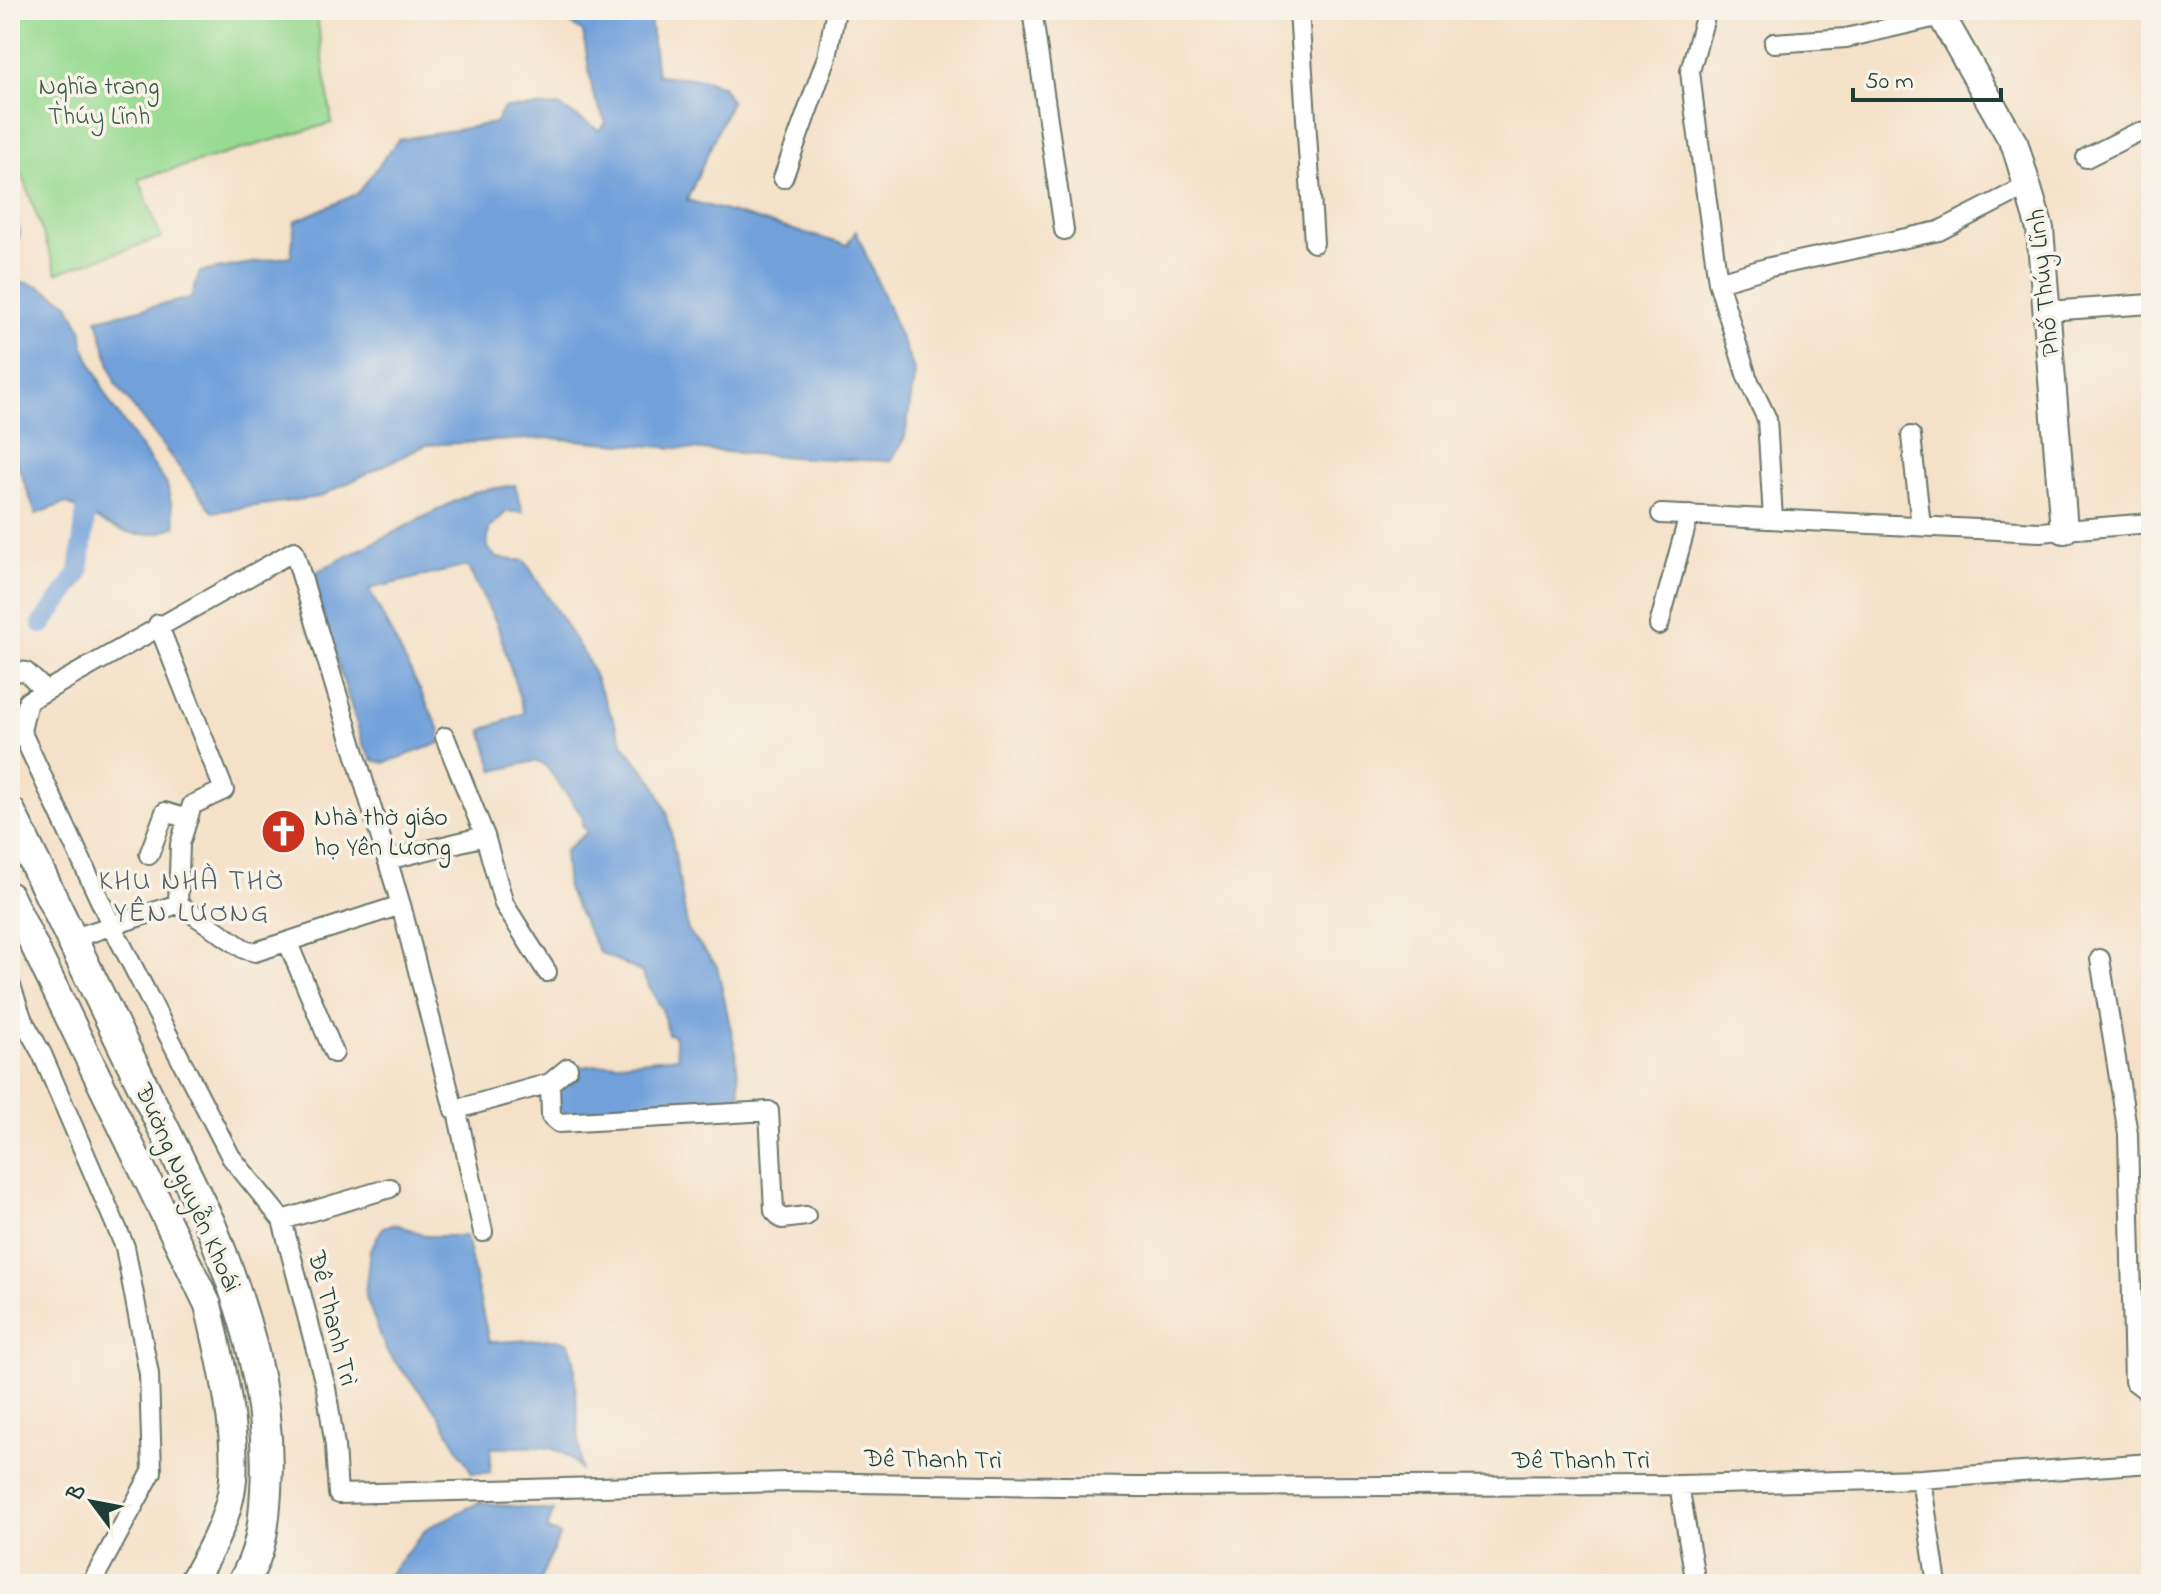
<svg xmlns="http://www.w3.org/2000/svg" width="2161" height="1594" font-family="'Indie Flower',sans-serif">
  <style>
    .green { fill: #97da91; stroke: #5b8c62; stroke-width: 2 }
    .water { fill: #71a0da; stroke: #486e87; stroke-width: 2 }
    .lines { fill: none; stroke-linecap: round; stroke-linejoin: round }
    .canal { stroke: #71a0da; stroke-width: 20 }
    .street-casing { stroke: #6a7668; stroke-width: 22 }
    .secondary-casing { stroke: #6a7668; stroke-width: 30 }
    .primary-casing { stroke: #6a7668; stroke-width: 34 }
    .street { stroke: #fff; stroke-width: 18 }
    .secondary { stroke: #fff; stroke-width: 26 }
    .primary { stroke: #fff; stroke-width: 30 }
    .labels { text-anchor: middle; stroke-width: 7; stroke-linejoin: round; paint-order: stroke }
    .park-label { font-size: 26px; fill: #375c47; stroke: #f7f3e8 }
    .street-label { font-size: 26px; fill: #1f3d34; stroke: #f7f3e8 }
    .poi-label { font-size: 26px; fill: #1f3d34; stroke: #f7f3e8; text-anchor: start }
    .neighbourhood-label { font-size: 28px; letter-spacing: 2px; fill: #545e66; stroke: #f7f3e8 }
  </style>
  <rect width="100%" height="100%" fill="#f7f3e8"/>
  <filter id="ink" filterUnits="userSpaceOnUse"><feTurbulence type="fractalNoise" baseFrequency=".0125" numOctaves="2"/><feDisplacementMap in="SourceGraphic" scale="16" xChannelSelector="R" yChannelSelector="G"/><feConvolveMatrix kernelMatrix="1 2 1 2 8 2 1 2 1" color-interpolation-filters="sRGB"/></filter>
  <filter id="wash" filterUnits="userSpaceOnUse"><feTurbulence type="fractalNoise" baseFrequency=".006" numOctaves="4" result="noise"/><feDisplacementMap in="SourceGraphic" scale="32" xChannelSelector="R" yChannelSelector="G"/><feGaussianBlur stdDeviation="1.8" result="paint"/><feColorMatrix in="noise" values="0 0 0 0 0 0 0 0 0 0 0 0 0 0 0 0 0 1.4 0 .05"/><feComposite in="paint" operator="in"/></filter>
  <g filter="url(#wash)">
    <rect width="100%" height="100%" fill="#f4e1c8"/>
    <!-- green -->
    <path class="green" d="M10 10H316L332 123 139 179 161 238 57 273 10 140Z"/>
    <!-- water -->
    <path class="water" d="M387 10H649L657 75 702 79 722 86 731 101 687 200 847 245 856 231 915 372 905 437 891 461 806 458 547 438 426 445 319 497 213 512 115 383 97 319 191 298 200 272 291 256 295 221 357 194 398 140 495 123 504 108 559 106 599 130 606 123 593 94 583 32 554 13Z
      M10 184 20 235 10 256Z
      M19 281 38 286 67 302 82 330 83 345 110 403 167 485 176 526C135 548 104 522 66 503L36 514 10 444V286Z
      M515 485 523 512H506L489 529 487 548 497 558 525 561 587 659 625 747 654 782 668 815 688 931 717 966 735 1048 741 1101 734 1109 569 1118 558 1107V1087L580 1067 678 1057 674 1035 668 1034 662 1009 641 972 599 952 567 889 564 852 587 832 582 825 583 817 545 765 535 761 494 771 482 730 524 713 497 624 467 566 369 589 440 730V743L385 763 373 760 364 747 310 575 473 492Z
      M396 1224 427 1236H466L489 1342 558 1339 569 1343 574 1358 581 1471C561 1438 525 1448 491 1448L490 1473H472L437 1412 387 1352 365 1295 370 1250 383 1227Z
      M480 1502 553 1511 547 1530 560 1535 538 1584H381L427 1528Z"/>
    <g class="lines">
      <!-- canal -->
      <path class="canal" d="M42 624 79 573 87 502"/>
    </g>
  </g>
  <g filter="url(#ink)">
    <g class="lines">
      <defs>
        <path id="street" d="M1032 10 1064 230
          M1299 10 1314 243
          M1707 10 1690 71 1694 106 1718 282 1747 377 1767 419 1773 519
          M1774 43 1846 38 1941 16
          M2086 158 2134 134 2145 132 2151 137
          M783 178 827 57 836 10
          M1718 282 1770 267 1939 231 2029 185
          M2047 311 2151 304
          M1911 436 1921 526
          M1661 514 2040 532 2151 523
          M158 624 224 790 192 805 180 844 178 904
          M1659 625 1689 515
          M10 670 26 672 45 690
          M445 737 485 836 504 904 547 972
          M149 855 165 812 188 819
          M387 860 485 836
          M71 939 178 904 244 949 255 952 401 905
          M288 943 334 1053
          M2100 959 2128 1134 2134 1381 2151 1394
          M10 983 22 1018 42 1054 125 1247 149 1374 152 1472 91 1584
          M568 1068 550 1083 454 1110 401 905 294 551 28 701 21 731 111 924 231 1157 282 1220 326 1388 335 1446 338 1494 786 1482 1135 1487 1679 1485 1921 1479 2151 1463
          M550 1083 551 1116 559 1123 769 1111 774 1211 782 1219 806 1216
          M457 1111 483 1232
          M282 1220 390 1188
          M1921 1479 1937 1584
          M1679 1485 1696 1584"/>
        <path id="secondary" d="M1938 10 2015 145 2040 229 2064 530
          M10 896 208 1305C220 1356 241 1442 231 1494 224 1527 208 1555 191 1584"/>
        <path id="primary" d="M10 812 210 1224C245 1311 272 1395 266 1491 264 1525 261 1554 242 1584"/>
      </defs>
      <!-- street casing -->
      <use href="#street" class="street-casing"/>
      <!-- secondary casing -->
      <use href="#secondary" class="secondary-casing"/>
      <!-- primary casing -->
      <use href="#primary" class="primary-casing"/>
      <!-- street -->
      <use href="#street" class="street"/>
      <!-- secondary -->
      <use href="#secondary" class="secondary"/>
      <!-- primary -->
      <use href="#primary" class="primary"/>
    </g>
  </g>
  <!-- icons -->
  <defs>
    <symbol id="church-disc" viewBox="-11 -11 22 22"><circle r="9.5" fill="#c8321e" stroke="#f7f3e8"/><path d="M-1.2-6h2.4v3.5h3.3v2.4h-3.3V6h-2.4V-.1h-3.3v-2.4h3.3Z" fill="#fff"/></symbol>
  </defs>
  <g fill-rule="evenodd">
    <use href="#church-disc" x="258" y="806" width="51" height="51"/>
  </g>
  <g class="labels">
    <!-- park labels -->
    <g class="park-label">
      <text x="99" y="94">Nghĩa trang<tspan x="99" dy="30">Thúy Lĩnh</tspan></text>
    </g>
    <!-- street labels -->
    <g class="street-label">
      <text transform="translate(2042 283) rotate(-96)" y="9">Phố Thúy Lĩnh</text>
      <text transform="translate(189 1187) rotate(66)" y="9">Đường Nguyễn Khoái</text>
      <text transform="translate(334 1318) rotate(76)" y="9">Đê Thanh Trì</text>
      <text transform="translate(933 1458) rotate(1)" y="9">Đê Thanh Trì</text>
      <text x="1581" y="1468">Đê Thanh Trì</text>
    </g>
    <!-- poi labels -->
    <g class="poi-label">
      <text x="314" y="825">Nhà thờ giáo<tspan x="314" dy="30">họ Yên Lương</tspan></text>
    </g>
    <!-- neighbourhood labels -->
    <g class="neighbourhood-label">
      <text x="192" y="889">KHU NHÀ THỜ<tspan x="192" dy="32">YÊN LƯƠNG</tspan></text>
    </g>
  </g>
  <!-- margin -->
  <rect width="2161" height="1594" fill="none" stroke="#f7f3e8" stroke-width="40"/>
  <!-- north arrow -->
  <g transform="translate(92 1502) rotate(302)" stroke="#f7f3e8" stroke-width="6" paint-order="stroke">
  <path d="M0-6L14 30L0 20L-14 30Z" fill="#1f3d34"/>
  <text y="-12" font-size="22" font-weight="bold" text-anchor="middle" fill="#1f3d34">B</text>
  </g>
  <!-- scale -->
  <path d="M1853 88v12h148v-12" fill="none" stroke="#1f3d34" stroke-width="4"/>
  <text x="1865" y="88" font-size="24" fill="#1f3d34" stroke="#f7f3e8" stroke-width="6" paint-order="stroke">50 m</text>
</svg>
